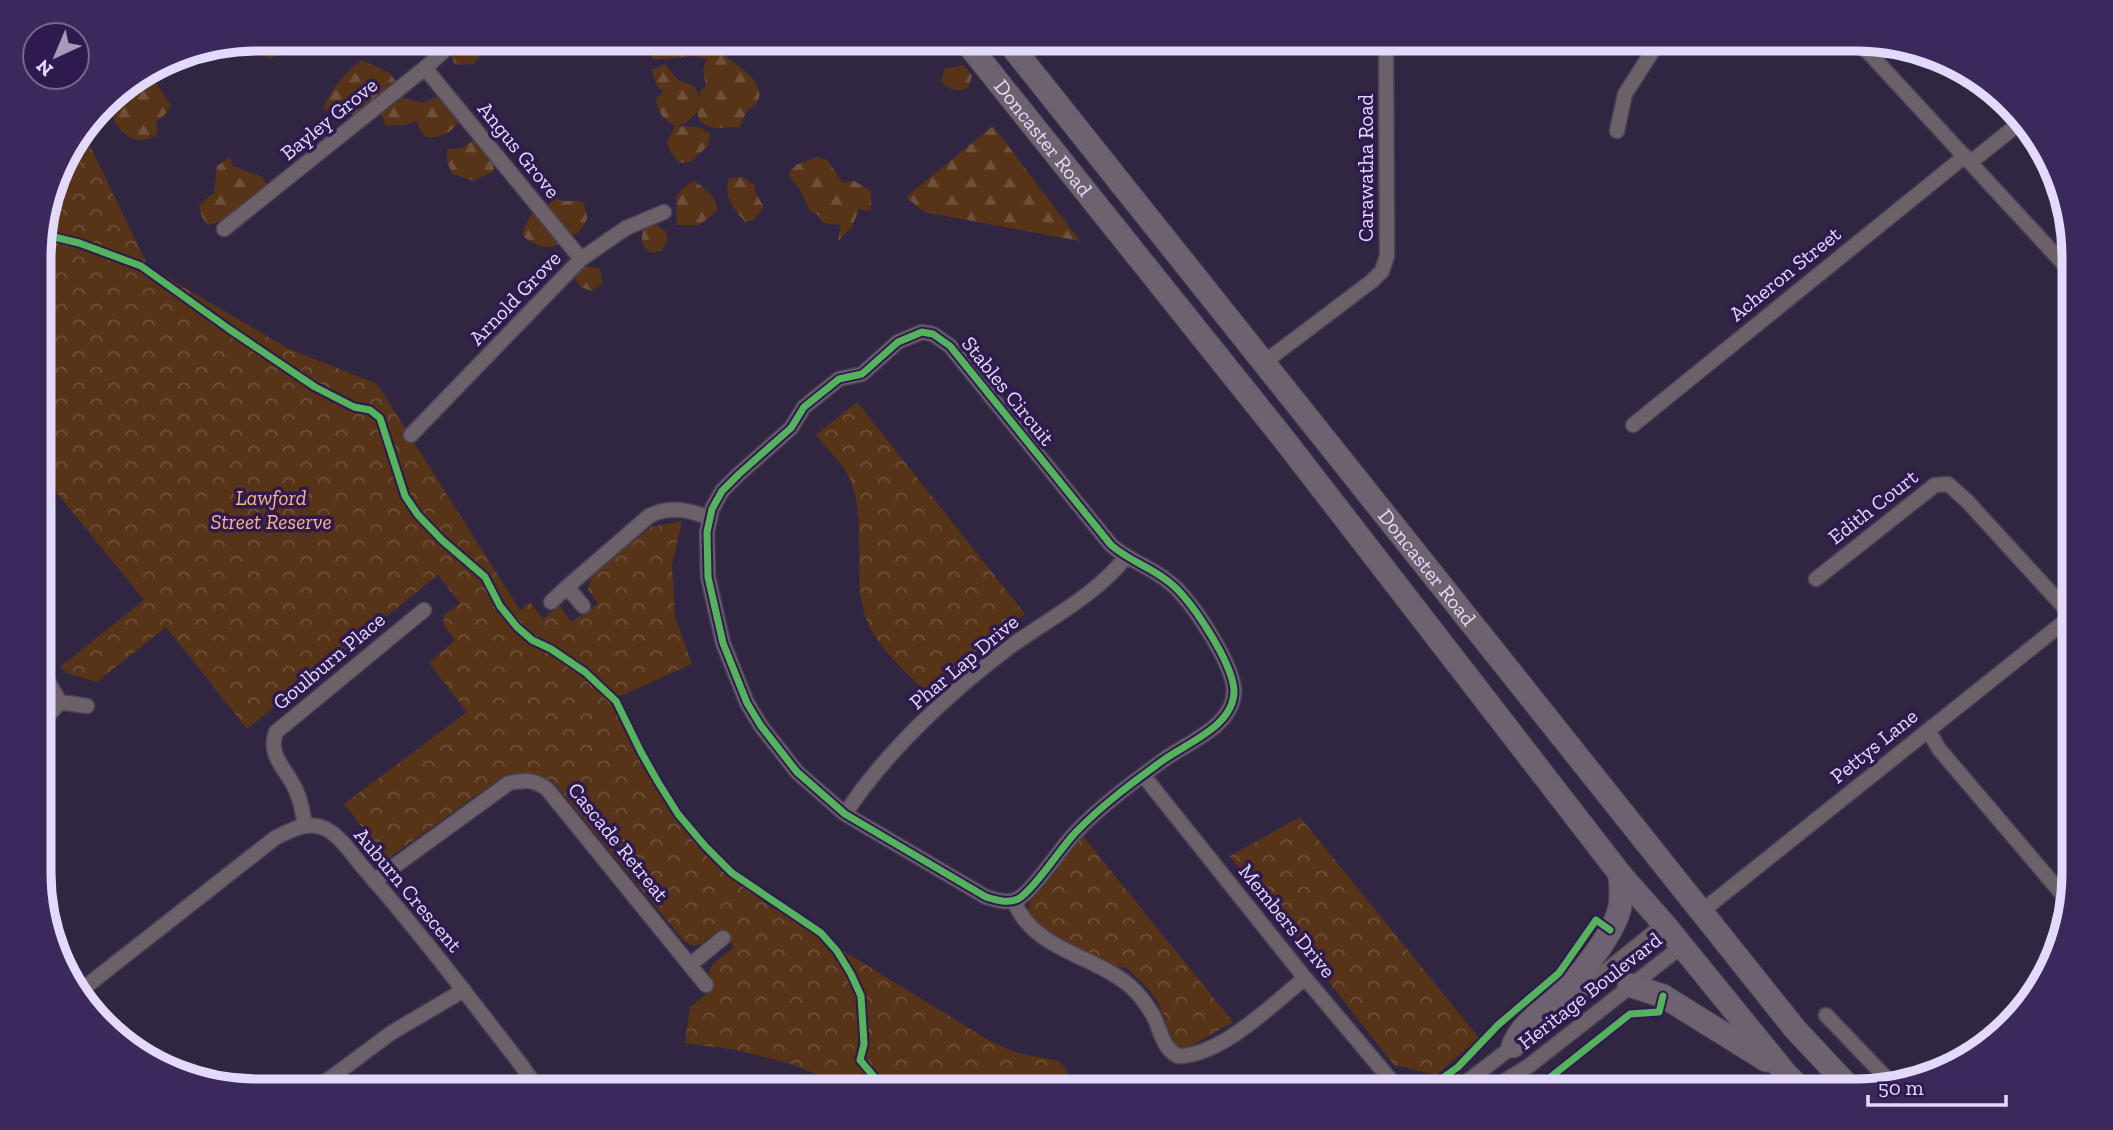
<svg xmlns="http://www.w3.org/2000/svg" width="2113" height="1130" font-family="'Zilla Slab',serif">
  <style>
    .forest { fill: url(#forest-firs) }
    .park { fill: url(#park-crowns) }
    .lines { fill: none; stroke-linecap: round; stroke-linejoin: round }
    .street-casing { stroke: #4b4259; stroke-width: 17 }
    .primary-casing { stroke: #4b4259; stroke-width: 25 }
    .street { stroke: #6c6168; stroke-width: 14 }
    .primary { stroke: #6f626f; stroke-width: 23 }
    .cycleway-casing { stroke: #2e1a4e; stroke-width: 11 }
    .cycleway { stroke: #56b35d; stroke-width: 7 }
    .labels { text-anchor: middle; stroke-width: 7; stroke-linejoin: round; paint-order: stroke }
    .street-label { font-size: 21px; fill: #e3d9fb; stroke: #2e1a4e }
    .park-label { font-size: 21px; font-style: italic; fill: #f8b581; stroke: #2e1a4e }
    .rim { fill: none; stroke: #e3d9fb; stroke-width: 9 }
  </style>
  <defs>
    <pattern id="forest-firs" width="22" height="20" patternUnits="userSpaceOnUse" patternTransform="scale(1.75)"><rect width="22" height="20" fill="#573318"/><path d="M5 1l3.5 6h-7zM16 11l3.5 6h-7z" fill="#6f503a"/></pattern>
    <pattern id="park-crowns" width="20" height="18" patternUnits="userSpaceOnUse" patternTransform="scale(1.75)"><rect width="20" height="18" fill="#573318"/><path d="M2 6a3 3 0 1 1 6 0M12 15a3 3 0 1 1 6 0" fill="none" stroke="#6f503a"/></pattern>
  </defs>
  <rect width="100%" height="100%" fill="#312642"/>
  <!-- forest -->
  <path class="forest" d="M265 39V38L313 39C303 50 284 51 270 59L257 48Z
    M629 39H748V50L725 56C736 65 770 84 756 104 754 107 750 108 747 111 744 116 742 122 740 127L712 128 700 122 697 112 687 122 677 126 698 127 710 133 708 146 690 162 679 163 670 151 667 143 675 126C663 119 658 113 656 99L663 91 656 85 652 70 665 64 678 80 694 86 700 98V92L706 86 703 69 707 59 694 56 653 60 648 45 636 44Z
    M463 41 481 47 480 56 474 64 459 65 454 63 451 52Z
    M361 60 390 73 398 85 392 95 423 103 435 97 455 105 460 119C454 132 440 139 426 137L419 128 417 121 406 125 386 126 381 113 366 127 348 111 333 117 323 107C334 87 343 74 361 60Z
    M964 65 972 76 968 88C956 92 950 90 941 82L944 69Z
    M153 79 171 105 165 115 156 121 158 133C134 155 106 121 111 100L135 91Z
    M993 126 1080 241 924 212 906 197Z
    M473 140 487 145 492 156 494 171 474 181 452 174 447 162V149L462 148Z
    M230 157 233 166 262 177 268 186 233 222 222 221 208 225 202 217 199 205 214 193 217 166Z
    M816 157 827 160 843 183 854 181 871 191V211L859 209 852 227 838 241 841 225 824 223 817 214 810 211 800 190 788 174 796 165Z
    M743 177 755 186V192L764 207 753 220 745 222C733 206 723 199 729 178Z
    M694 181C705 189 718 197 717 211L699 225H677L676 197 684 187Z
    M555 198 564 201H583C584 206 587 213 587 218 585 231 560 248 547 247 537 247 529 241 522 235 525 228 528 217 534 212 540 206 547 207 555 198Z
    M655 223 666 232 667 242 661 251 651 253C641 246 641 241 643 231Z
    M576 264 600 269 602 283 592 291 581 287 575 279Z"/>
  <!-- park -->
  <path class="park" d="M89 144 148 266 287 348 377 384 520 610 530 602 543 619 560 606 571 622 598 604 588 589 592 574 651 527 682 521 672 565 675 617 692 664 618 697 643 753 684 819 708 848 762 901 990 1041 1017 1053 1059 1061 1067 1070V1091H856L794 1065 737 1050 685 1043 690 1007 713 989C702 963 717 963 734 947L719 930 701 944 693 946 684 941 553 782C536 772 524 772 505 775L387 859 344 804 467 712 429 663 455 640 444 626 443 616 460 603 438 575 247 729 166 627 97 682 69 674 60 667 144 600 39 471V242L59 169Z
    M857 402 1025 614 991 639 928 695C908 673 878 649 867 621 850 577 869 522 849 477 842 462 826 448 816 435Z
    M1300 817 1479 1038 1436 1075 1394 1065 1230 856Z
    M1082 835 1233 1022 1191 1046 1179 1047C1167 1036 1167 1020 1160 1006 1153 991 1138 980 1127 968 1101 967 1048 935 1029 917V903Z"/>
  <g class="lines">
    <defs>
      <path id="street" d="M1850 38 1870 54 2073 274
        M425 68 581 259
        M1617 131 1625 94 1661 38
        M1971 162 2022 121
        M224 229 425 68 458 38
        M922 332 933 334 950 346 1111 545C1129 561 1151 567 1169 582 1191 599 1232 662 1234 690 1235 726 1186 743 1162 761 1132 783 1102 805 1076 832 1058 851 1040 882 1021 897 1011 905 996 900 986 897L845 814 797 772 761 726 747 703 723 643 708 577 707 532 712 509 722 491 739 474 791 428 804 407 839 379 862 374 898 342Z
        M1262 364 1372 281 1382 271 1387 256 1386 51 1384 38
        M1633 425 1965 156
        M411 435 581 259 626 228 664 212
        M1816 579 1935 485 1948 484 1967 501 2072 616
        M551 602 567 587
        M583 606 567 587 649 516C670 505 689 510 710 518
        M40 668 60 702
        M40 725 60 702 87 706
        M1928 730 1939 749 2068 901
        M1143 775 1305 978 1400 1091
        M845 814C886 751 951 691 1011 646 1050 618 1096 595 1126 557
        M305 826C303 813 301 800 295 788 286 769 267 755 276 732L424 610
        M374 881 509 783C524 780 534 779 547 789L706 985
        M1014 901C1033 950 1092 954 1130 986 1139 994 1147 1005 1153 1015 1161 1030 1162 1048 1178 1056 1221 1056 1273 1004 1305 978
        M1702 911 2074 614
        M690 965 723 938
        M75 995 275 838C291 830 308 820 326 829 342 837 355 859 367 872 421 934 471 1000 522 1066L539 1091
        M1560 1008 1664 924
        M1826 1015 1892 1084
        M313 1091 391 1033 464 990
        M1455 1091 1517 1043
        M1489 1091 1530 1065 1682 946"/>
      <g id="primary">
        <path id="s1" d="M963 38 1283 438 1620 874 1664 924 1786 1074 1803 1091"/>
        <path id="s2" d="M1005 38 1795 1029 1853 1091"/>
        <path d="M1629 985 1663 996 1766 1060"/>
        <path d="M1513 1046C1521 1025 1540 1013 1556 999 1576 981 1616 932 1620 906 1622 896 1620 884 1620 874"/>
      </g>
    </defs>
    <!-- street casing -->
    <use href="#street" class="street-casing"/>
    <!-- primary casing -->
    <use href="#primary" class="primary-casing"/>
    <!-- street -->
    <use href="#street" class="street"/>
    <!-- primary -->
    <use href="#primary" class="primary"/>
    <defs>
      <path id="cycleway" d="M40 237H54L79 243 141 266 229 329 315 387 354 407 370 410 380 418 405 496 418 515 442 540 485 577 500 606 517 627 532 640 551 649 585 672 616 701 641 752 658 782 678 814 705 846 732 873 821 933 837 951 851 974 861 996 864 1044 860 1060 886 1091
        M922 332 933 334 950 346 1111 545C1129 561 1151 567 1169 582 1191 599 1232 662 1234 690 1235 726 1186 743 1162 761 1132 783 1102 805 1076 832 1058 851 1040 882 1021 897 1011 905 996 900 986 897L845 814 797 772 761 726 747 703 723 643 708 577 707 532 712 509 722 491 739 474 791 428 804 407 839 379 862 374 898 342Z
        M1413 1091 1440 1080 1458 1067 1498 1025 1559 973 1596 920 1610 930
        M1533 1091 1630 1014 1659 1012 1663 996"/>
    </defs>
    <!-- cycleway casing -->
    <use href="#cycleway" class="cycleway-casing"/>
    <!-- cycleway -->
    <use href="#cycleway" class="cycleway"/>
  </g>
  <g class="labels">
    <!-- street labels -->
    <g class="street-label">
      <text transform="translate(329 119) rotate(-39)" y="7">Bayley Grove</text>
      <text dy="7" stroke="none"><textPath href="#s1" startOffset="128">Doncaster Road</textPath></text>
      <text transform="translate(519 150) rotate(51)" y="7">Angus Grove</text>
      <text transform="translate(1366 168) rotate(-90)" y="7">Carawatha Road</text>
      <text transform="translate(1785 274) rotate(-39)" y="7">Acheron Street</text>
      <text transform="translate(515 298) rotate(-46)" y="7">Arnold Grove</text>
      <text transform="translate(1008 391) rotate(51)" y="7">Stables Circuit</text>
      <text transform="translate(1873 507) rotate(-38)" y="7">Edith Court</text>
      <text dy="7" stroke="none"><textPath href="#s2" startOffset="677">Doncaster Road</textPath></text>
      <text transform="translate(329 661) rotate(-40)" y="7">Goulburn Place</text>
      <text transform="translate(964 662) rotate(-40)" y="7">Phar Lap Drive</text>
      <text transform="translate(1874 746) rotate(-39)" y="7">Pettys Lane</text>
      <text transform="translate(618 842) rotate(51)" y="7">Cascade Retreat</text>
      <text transform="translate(408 890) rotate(50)" y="7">Auburn Crescent</text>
      <text transform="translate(1287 921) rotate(51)" y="7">Members Drive</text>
      <text transform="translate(1590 991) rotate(-38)" y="7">Heritage Boulevard</text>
    </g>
    <!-- park labels -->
    <g class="park-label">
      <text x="271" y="505">Lawford<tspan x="271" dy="24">Street Reserve</tspan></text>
    </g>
  </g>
  <!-- crop -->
  <path d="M0 0H2113V1130H0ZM257 51H1856A206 206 0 0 1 2062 257V873A206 206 0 0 1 1856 1079H257A206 206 0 0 1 51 873V257A206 206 0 0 1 257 51Z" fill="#3c295c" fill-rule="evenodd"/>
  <path class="rim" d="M257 51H1856A206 206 0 0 1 2062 257V873A206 206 0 0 1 1856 1079H257A206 206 0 0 1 51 873V257A206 206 0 0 1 257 51Z"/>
  <!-- north arrow -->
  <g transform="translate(56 56) rotate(224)"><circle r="33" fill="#2e1a4e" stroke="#766693" stroke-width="2"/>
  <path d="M0-5L12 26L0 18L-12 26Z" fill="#a59aba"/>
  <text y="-10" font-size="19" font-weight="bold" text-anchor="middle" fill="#e3d9fb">N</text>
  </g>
  <!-- scale -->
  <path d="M1868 1095v10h138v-10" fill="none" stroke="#e3d9fb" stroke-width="3.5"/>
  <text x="1878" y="1095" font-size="21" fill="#e3d9fb" stroke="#2e1a4e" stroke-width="5" paint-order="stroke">50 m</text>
</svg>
